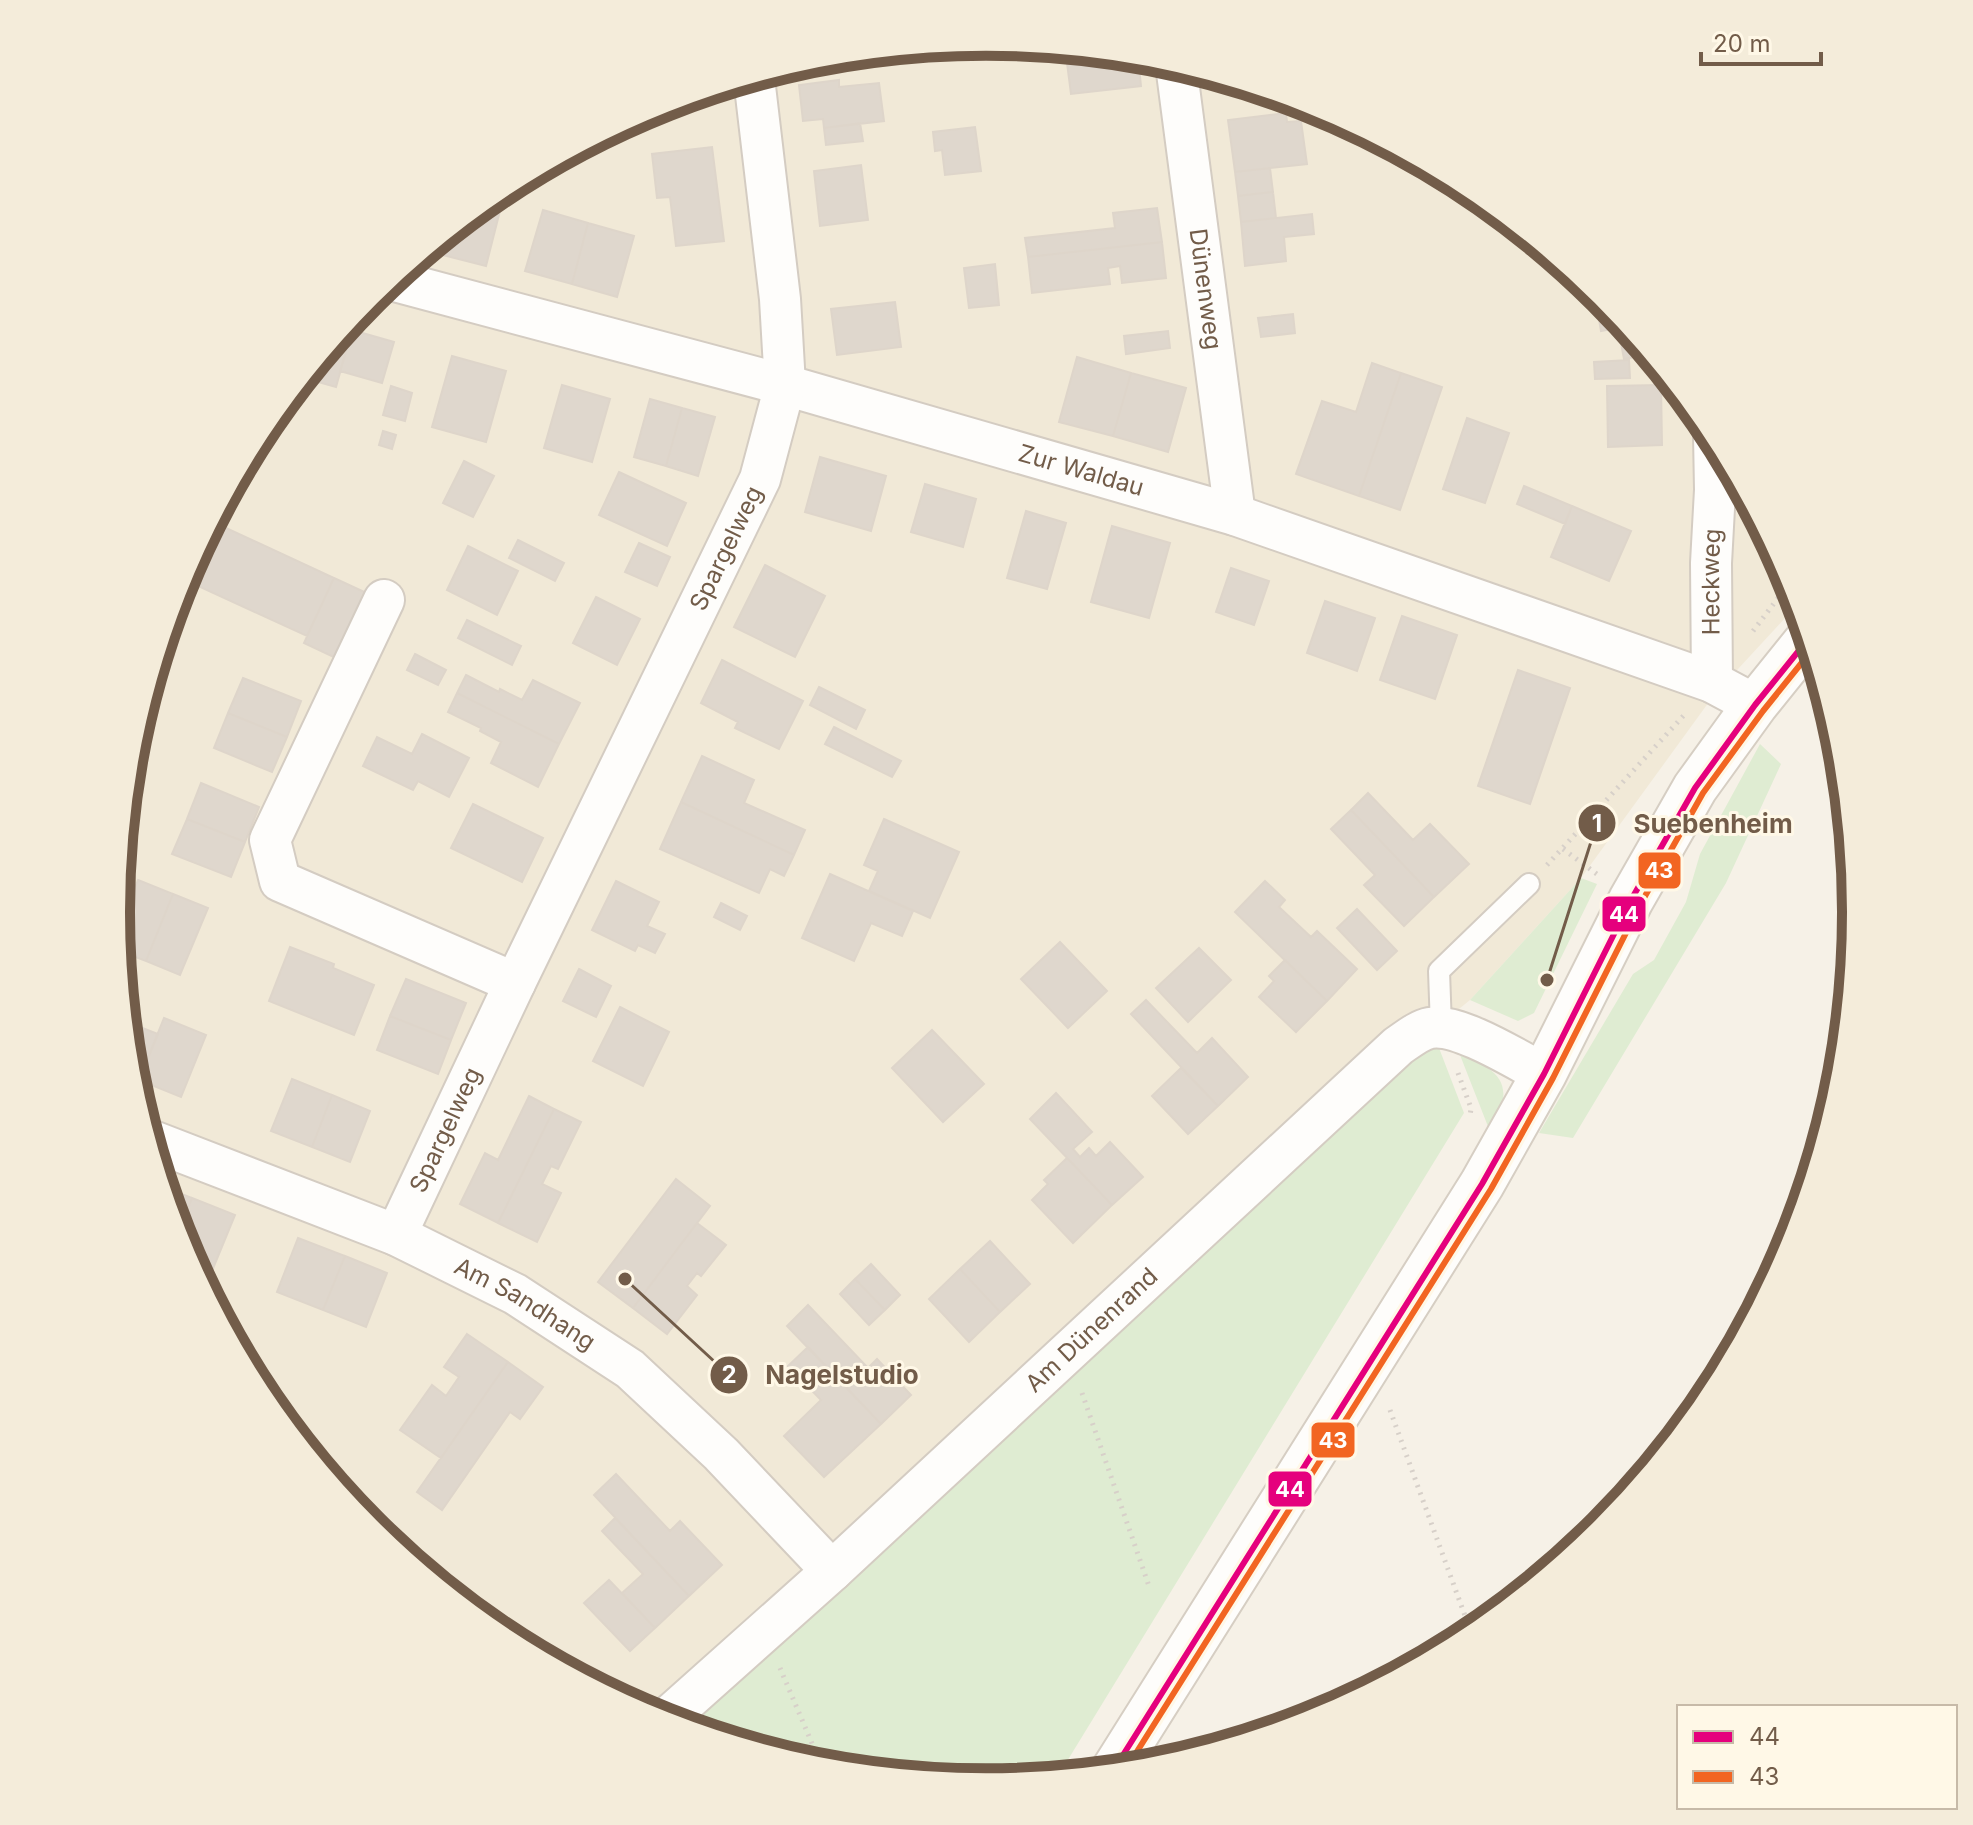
<svg xmlns="http://www.w3.org/2000/svg" width="1973" height="1825" font-family="Inter,sans-serif">
  <style>
    .residential { fill: #f1e9d7 }
    .green { fill: #dfecd2 }
    .building { fill: #dfd7cd; stroke: #ded5ca; stroke-width: 2 }
    .lines { fill: none; stroke-linecap: round; stroke-linejoin: round }
    .lane-casing { stroke: #d4ccc2; stroke-width: 24 }
    .street-casing { stroke: #d4ccc2; stroke-width: 44 }
    .secondary-casing { stroke: #d6cec3; stroke-width: 48 }
    .path { stroke: #d7d0c9; stroke-width: 5; stroke-dasharray: 2 6; stroke-linecap: butt }
    .lane { stroke: #fefdfb; stroke-width: 20 }
    .street { stroke: #fefdfb; stroke-width: 40 }
    .secondary { stroke: #fefdfb; stroke-width: 44 }
    .bus-1-casing { stroke: #fff8e7; stroke-width: 12 }
    .bus-2-casing { stroke: #fff8e7; stroke-width: 12 }
    .bus-1 { stroke: #e5007d; stroke-width: 6 }
    .bus-2 { stroke: #f26522; stroke-width: 6 }
    .labels { text-anchor: middle; stroke-width: 6; stroke-linejoin: round; paint-order: stroke }
    .street-label { font-size: 24px; fill: #725c49; stroke: #fff8e7 }
    .rim { fill: none; stroke: #725c49; stroke-width: 10 }
    .leader { fill: none; stroke: #725c49; stroke-width: 3 }
    .callout-dot { fill: #725c49; stroke: #fff8e7; stroke-width: 3 }
    .mark-label { font-size: 24px; text-anchor: middle; font-weight: bold; fill: #fff }
    .callout-label { font-size: 26px; text-anchor: middle; font-weight: bold; fill: #725c49; stroke: #fff8e7; stroke-width: 6; stroke-linejoin: round; paint-order: stroke }
    .line-badge { stroke: #fff8e7; stroke-width: 3 }
    .badge-label { font-size: 22px; text-anchor: middle; font-weight: bold; fill: #fff }
  </style>
  <rect width="100%" height="100%" fill="#f6f1e7"/>
  <!-- residential -->
  <path class="residential" d="M987 42 1157 59 1320 108 1471 189 1602 297 1711 429 1791 580 1798 604 1714 695 1581 878 1470 1000 1409 1050 653 1717 502 1636 371 1528 262 1396 182 1245 133 1082 116 912 133 742 182 579 263 428 371 297 503 188 654 108 817 59Z"/>
  <!-- green -->
  <path class="green" d="M1760 744 1781 764 1726 883 1573 1138 1539 1133 1633 974 1654 960 1686 902 1700 854Z
    M1581 878 1597 884 1534 1013 1518 1021 1470 1000Z
    M1439 1048 1464 1113 1058 1776 986 1783 816 1766 705 1733 698 1711 1409 1050Z
    M1460 1055C1480 1062 1507 1073 1503 1099 1501 1109 1493 1120 1489 1129Z"/>
  <!-- building -->
  <path class="building" d="M1087 52 1138 57 1141 86 1071 94 1067 63 1088 61Z
    M839 80V87L879 83 884 121 824 128 823 119 803 121 799 85Z
    M1286 113 1287 122 1301 121 1307 164 1235 172 1228 120Z
    M860 123 863 141 826 145 824 128Z
    M975 127 981 171 945 175 942 150 935 151 933 132Z
    M712 147 724 241 676 246 670 197 657 198 652 154Z
    M861 165 868 220 820 226 814 171Z
    M1270 168 1273 192 1238 196 1235 172Z
    M501 190 505 191 486 266 431 252 433 246Z
    M1273 192 1276 218 1241 222 1238 196Z
    M1157 208 1162 242 1028 257 1025 238 1115 228 1113 213Z
    M543 210 588 223 572 284 525 271Z
    M1312 214 1314 234 1284 237 1286 261 1245 266 1241 222Z
    M588 223 634 236 617 297 572 284Z
    M1162 242 1166 278 1122 283 1120 266 1108 268 1110 284 1032 293 1028 257Z
    M995 264 999 305 969 308 964 268Z
    M1594 290 1602 297 1626 326 1601 331Z
    M895 302 901 347 837 355 831 309Z
    M1293 314 1295 333 1261 337 1258 318Z
    M345 328 352 330 336 387 304 378Z
    M352 330 394 342 382 383 340 371Z
    M1629 330 1649 354 1624 359 1619 332Z
    M1168 331 1170 348 1126 354 1124 336Z
    M452 356 506 371 486 442 432 427Z
    M1077 357 1131 373 1113 436 1059 422Z
    M1629 360 1630 378 1595 379 1594 362Z
    M1372 363 1401 373 1359 496 1296 474 1322 401 1356 412Z
    M1131 373 1186 388 1168 452 1113 436Z
    M1401 373 1442 387 1400 510 1359 496Z
    M562 385 610 399 592 462 544 448Z
    M1661 385 1662 445 1608 447 1607 386Z
    M391 386 412 393 405 421 383 415Z
    M650 399 682 408 666 466 634 457Z
    M682 408 715 417 698 476 666 466Z
    M1467 418 1509 433 1485 503 1443 489Z
    M383 431 396 435 392 449 379 445Z
    M820 457 886 476 871 531 805 512Z
    M464 461 494 476 473 517 443 503Z
    M619 472 686 503 667 546 599 515Z
    M925 484 976 499 963 547 911 532Z
    M1524 486 1572 506 1565 524 1517 504Z
    M1572 506 1631 531 1609 581 1551 557Z
    M1026 511 1066 523 1047 589 1007 578Z
    M213 522 334 578 307 636 183 579Z
    M1112 526 1170 543 1149 618 1091 602Z
    M518 540 564 563 555 581 509 558Z
    M639 543 670 557 657 586 625 572Z
    M468 546 518 571 497 615 447 590Z
    M765 565 825 596 795 657 734 627Z
    M1231 568 1269 581 1254 625 1216 612Z
    M334 578 373 596 342 661 304 643Z
    M596 597 640 619 617 665 573 643Z
    M1325 601 1375 618 1357 671 1307 653Z
    M1402 616 1457 635 1435 699 1380 680Z
    M467 620 521 646 512 665 458 638Z
    M161 650 174 655 147 722 140 719Z
    M415 654 446 670 438 685 407 670Z
    M722 660 803 701 779 749 735 728 738 722 701 703Z
    M1518 670 1570 688 1530 804 1478 786Z
    M466 675 499 692 500 689 522 700 533 680 580 703 559 744 457 693Z
    M243 678 301 701 287 737 228 713Z
    M819 687 865 710 856 729 810 705Z
    M457 693 559 744 538 787 491 763 501 742 480 731 481 728 448 712Z
    M228 713 287 737 272 772 214 748Z
    M140 719 147 722 131 763 133 742Z
    M834 727 901 761 892 777 825 744Z
    M422 734 469 758 449 797 418 781 413 790 363 766 377 737 412 754Z
    M702 756 754 780 744 803 805 830 794 855 681 802Z
    M201 783 259 807 245 842 187 819Z
    M1368 793 1413 840 1430 824 1469 864 1434 897 1351 810Z
    M681 802 794 855 784 876 770 869 759 893 660 849Z
    M473 804 543 838 522 882 451 848Z
    M1351 810 1434 897 1404 926 1364 885 1375 875 1331 829Z
    M187 819 245 842 231 877 172 854Z
    M884 819 959 852 930 918 869 891 878 871 864 865Z
    M830 874 913 911 902 936 871 923 854 961 802 938Z
    M138 880 173 894 146 961 120 951 118 930Z
    M616 881 659 902 647 926 665 934 655 953 638 945 635 951 592 930Z
    M1265 881 1285 900 1279 907 1311 937 1317 931 1357 969 1327 1001 1235 912Z
    M173 894 208 908 180 975 146 961Z
    M721 903 747 916 740 930 714 917Z
    M1357 909 1397 951 1377 970 1337 928Z
    M1060 942 1107 991 1068 1028 1021 979Z
    M290 947 334 964 333 968 374 985 354 1035 269 1001Z
    M1199 948 1231 980 1188 1022 1156 988Z
    M1285 960 1327 1001 1296 1032 1259 997 1274 981 1269 976Z
    M579 969 611 986 596 1017 563 1001Z
    M406 979 466 1003 451 1040 390 1016Z
    M1146 1000 1197 1053 1212 1038 1248 1077 1218 1106 1131 1014Z
    M620 1007 669 1032 643 1086 593 1061Z
    M390 1016 451 1040 438 1074 377 1050Z
    M164 1018 206 1035 181 1097 139 1080Z
    M127 1022 158 1034 139 1080 132 1077Z
    M932 1030 984 1084 943 1122 892 1068Z
    M1181 1068 1218 1106 1188 1134 1152 1096Z
    M292 1079 332 1095 312 1147 271 1131Z
    M1056 1093 1092 1132 1073 1149 1080 1157 1089 1148 1096 1156 1110 1142 1143 1177 1112 1205 1030 1119Z
    M332 1095 370 1111 350 1162 312 1147Z
    M529 1096 554 1109 498 1223 460 1204 485 1153 498 1160Z
    M554 1109 581 1122 558 1169 551 1166 542 1184 561 1193 537 1242 498 1223Z
    M1067 1158 1112 1205 1073 1243 1032 1200 1048 1184 1044 1180Z
    M676 1179 710 1206 633 1308 598 1282Z
    M164 1187 192 1198 178 1233Z
    M192 1198 235 1215 212 1271 191 1262 182 1245 178 1233Z
    M697 1223 726 1245 701 1276 697 1273 687 1286 697 1295 667 1334 633 1308Z
    M298 1238 345 1256 323 1310 277 1292Z
    M990 1241 1030 1284 1000 1312 960 1269Z
    M345 1256 387 1273 366 1327 323 1310Z
    M871 1264 900 1295 885 1310 855 1279Z
    M960 1269 1000 1312 969 1342 929 1299Z
    M855 1279 885 1310 869 1325 840 1294Z
    M808 1305 868 1368 877 1359 911 1395 881 1424 787 1326Z
    M467 1334 508 1362 441 1458 400 1430 432 1385 446 1396 459 1377 444 1367Z
    M808 1347 881 1424 824 1477 784 1436 821 1400 788 1366Z
    M508 1362 543 1387 520 1419 510 1412 442 1510 417 1492Z
    M616 1474 670 1531 680 1521 722 1565 689 1596 594 1495Z
    M615 1518 689 1596 655 1628 622 1593 643 1574 602 1531Z
    M609 1580 655 1628 630 1651 584 1603Z"/>
  <g class="lines">
    <defs>
      <path id="lane" d="M1441 1027 1439 971 1529 884"/>
      <g id="street">
        <path id="s1" d="M1176 65 1235 515"/>
        <path id="s2" d="M391 280 785 385 1235 515 1712 682 1755 705"/>
        <path d="M384 600 270 840 280 881 515 983"/>
        <path id="s3" d="M1712 682 1711 563 1715 490 1714 435"/>
        <path id="s4" d="M150 1140 396 1235 515 1294 630 1369 721 1454 832 1571"/>
        <path id="s5" d="M396 1235 515 983 760 479 785 385 780 299 754 78"/>
        <path id="s6" d="M665 1720 832 1571 1398 1046C1407 1040 1419 1030 1430 1028 1459 1023 1517 1060 1544 1074"/>
      </g>
      <path id="secondary" d="M1113 1771 1482 1184 1544 1074 1631 900 1695 788 1755 705 1809 638"/>
    </defs>
    <!-- lane casing -->
    <use href="#lane" class="lane-casing"/>
    <!-- street casing -->
    <use href="#street" class="street-casing"/>
    <!-- secondary casing -->
    <use href="#secondary" class="secondary-casing"/>
    <!-- path -->
    <path class="path" d="M1753 631 1791 581
      M1563 849 1598 875
      M1547 865 1686 713
      M1458 1073 1471 1108 1470 1117
      M1082 1393 1150 1589
      M1390 1410 1472 1635
      M780 1668 822 1767
      M1063 1775 1070 1763"/>
    <!-- lane -->
    <use href="#lane" class="lane"/>
    <!-- street -->
    <use href="#street" class="street"/>
    <!-- secondary -->
    <use href="#secondary" class="secondary"/>
    <defs>
      <path id="bus-1" d="M1113 1771 1482 1184 1544 1074 1631 900 1695 788 1755 705 1809 638"/>
      <path id="bus-2" d="M1126 1769 1491 1189 1553 1078 1640 905 1703 793 1763 711 1812 650"/>
    </defs>
    <!-- bus-1 casing -->
    <use href="#bus-1" class="bus-1-casing"/>
    <!-- bus-2 casing -->
    <use href="#bus-2" class="bus-2-casing"/>
    <!-- bus-1 -->
    <use href="#bus-1" class="bus-1"/>
    <!-- bus-2 -->
    <use href="#bus-2" class="bus-2"/>
  </g>
  <g class="labels">
    <!-- street labels -->
    <g class="street-label">
      <text dy="8" stroke="none"><textPath href="#s1" startOffset="226">Dünenweg</textPath></text>
      <text dy="8" stroke="none"><textPath href="#s2" startOffset="716">Zur Waldau</textPath></text>
      <text dy="8" stroke="none"><textPath href="#s5" startOffset="762">Spargelweg</textPath></text>
      <text dy="8" stroke="none"><textPath href="#s3" startOffset="100">Heckweg</textPath></text>
      <text dy="8" stroke="none"><textPath href="#s5" startOffset="116">Spargelweg</textPath></text>
      <text dy="8" stroke="none"><textPath href="#s4" startOffset="410">Am Sandhang</textPath></text>
      <text dy="8" stroke="none"><textPath href="#s6" startOffset="578">Am Dünenrand</textPath></text>
    </g>
  </g>
  <!-- crop -->
  <path d="M0 0H1973V1825H0ZM130 912a856 856 0 1 1 1712 0a856 856 0 1 1-1712 0Z" fill="#f4ecda" fill-rule="evenodd"/>
  <path class="rim" d="M130 912a856 856 0 1 1 1712 0a856 856 0 1 1-1712 0Z"/>
  <!-- callouts -->
  <path class="leader" d="M1547 980L1597 823M625 1279L729 1375"/>
  <g class="callout-dot">
    <circle cx="1547" cy="980" r="8"/>
    <circle cx="625" cy="1279" r="8"/>
    <circle cx="1597" cy="823" r="20"/>
    <circle cx="729" cy="1375" r="20"/>
  </g>
  <g class="mark-label">
    <text x="1597" y="832">1</text>
    <text x="729" y="1383">2</text>
  </g>
  <g class="callout-label">
    <text x="1713" y="833">Suebenheim</text>
    <text x="842" y="1384">Nagelstudio</text>
  </g>
  <g class="line-badge">
    <rect x="1637" y="851" width="45" height="39" rx="8" fill="#f26522"/>
    <rect x="1601" y="895" width="46" height="38" rx="8" fill="#e5007d"/>
    <rect x="1310" y="1421" width="46" height="38" rx="8" fill="#f26522"/>
    <rect x="1267" y="1470" width="46" height="38" rx="8" fill="#e5007d"/>
  </g>
  <g class="badge-label">
    <text x="1659" y="878">43</text>
    <text x="1624" y="922">44</text>
    <text x="1333" y="1448">43</text>
    <text x="1290" y="1497">44</text>
  </g>
  <!-- legend -->
  <rect x="1677" y="1705" width="280" height="104" fill="#fff8e7" stroke="#c7baa8" stroke-width="2"/>
  <rect x="1693" y="1731" width="40" height="12" fill="#e5007d" stroke="#c7baa8" stroke-width="2"/>
  <text x="1749" y="1745" font-size="24" fill="#725c49">44</text>
  <rect x="1693" y="1771" width="40" height="12" fill="#f26522" stroke="#c7baa8" stroke-width="2"/>
  <text x="1749" y="1785" font-size="24" fill="#725c49">43</text>
  <!-- scale -->
  <path d="M1701 52v12h120v-12" fill="none" stroke="#725c49" stroke-width="4"/>
  <text x="1713" y="52" font-size="24" fill="#725c49" stroke="#fff8e7" stroke-width="6" paint-order="stroke">20 m</text>
</svg>
